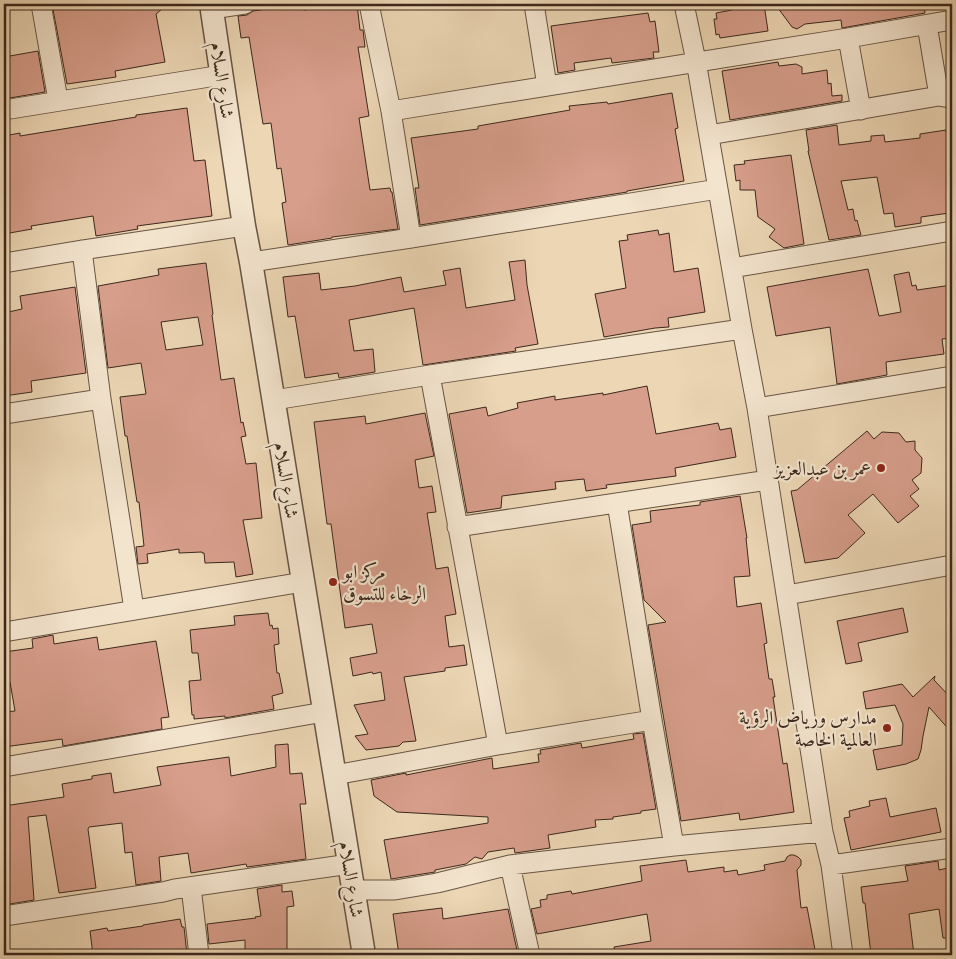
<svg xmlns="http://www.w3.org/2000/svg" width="956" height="959" font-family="'IM FELL DW Pica',Amiri,serif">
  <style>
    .building { fill: #d79e8b; stroke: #3c281d; fill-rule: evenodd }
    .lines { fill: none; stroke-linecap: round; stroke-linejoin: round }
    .minor-casing { stroke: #685443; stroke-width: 21 }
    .tertiary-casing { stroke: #685443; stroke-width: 25 }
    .minor { stroke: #f3e4ce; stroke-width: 19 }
    .tertiary { stroke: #f3e4ce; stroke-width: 22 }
    .poi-dot { fill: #8f2418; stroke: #f3e4ce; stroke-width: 2 }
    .labels { text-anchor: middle; stroke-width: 4.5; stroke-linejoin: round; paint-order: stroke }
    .street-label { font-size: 19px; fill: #3c281d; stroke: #f3e4ce }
    .poi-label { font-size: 19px; fill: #3c281d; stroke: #f3e4ce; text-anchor: end }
  </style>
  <rect width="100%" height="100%" fill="#ecd6b4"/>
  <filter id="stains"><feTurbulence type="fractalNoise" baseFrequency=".004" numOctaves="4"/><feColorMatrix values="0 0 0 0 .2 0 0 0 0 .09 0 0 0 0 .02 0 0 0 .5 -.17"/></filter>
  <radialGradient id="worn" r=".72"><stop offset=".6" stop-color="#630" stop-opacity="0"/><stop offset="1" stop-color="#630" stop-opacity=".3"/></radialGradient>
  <!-- building -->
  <path class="building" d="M52 4H168L156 14 165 62 115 71 116 77 67 84Z
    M300 4H303L304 10 349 4H357L360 30H363L365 47H358L369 116 359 118 370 190 390 188 391 192H392L398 229 332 237V238L288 245 282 203 286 202 281 168 277 169 271 123 263 124 249 37 241 38 238 16 247 15 253 11Z
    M731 4H764L768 31 720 38 719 34 716 35 714 19H717L716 13 732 10Z
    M775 4H924L925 13 842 28 841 20 805 24 797 29 792 27Z
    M648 13 650 22 655 21 659 52H653L654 58 612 63 611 58 574 63 575 70 558 73 551 26 602 19Z
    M38 51 45 92 4 99V57Z
    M778 62 779 66 796 64 802 67V74L827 70 828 84 831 83 832 96 842 95V101L730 120 722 71Z
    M672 93 678 128 675 129 684 181 627 191V192L420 225 415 188H419L411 138 478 129V126L570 110 569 106 607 102 608 104Z
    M187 108 194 161 205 160 212 216 137 226 138 229 96 236 93 216 31 226 32 229 4 234V136L20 133V136L136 117V115Z
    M837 125 839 145 871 141V136L884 135 885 142 920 138V134L946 130 951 165 952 164V209L948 210 949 213 921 217V223L895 227 893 213 884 214 877 177 841 181 848 210 853 209 855 221 857 220 861 235 829 240 808 151H809L806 130Z
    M791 155 804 244 784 248 769 237 775 229 758 217 755 190H740V180L736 181 734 165 745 164 744 161Z
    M658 230 659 235 669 233 674 272 698 268 705 312 668 318 669 327 655 328 604 337 595 294 626 288 619 241 628 240 627 235Z
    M525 260 527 285 538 344 515 348 516 351 423 365 414 308 349 320 354 351 373 349 375 372 339 378 338 373 305 378 295 316 288 317 283 277 319 273 321 290 355 286 401 277 404 292 446 285 443 271 460 268 466 308 515 300 509 262Z
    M206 263 213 314 212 315 221 380 234 378 241 423 243 422 246 436 241 437 246 464 256 463 262 518 243 520 253 574 236 577 234 562 205 563 204 553H202V552L179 553V549L147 554 148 563 138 564 136 547 144 546 139 502H137L127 436H125L120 397 146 394 141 363 108 368 98 286 159 275 158 269ZM198 317 203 345 166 350 161 322Z
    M868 269 879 316 901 312 894 275 909 272 912 286 916 285 917 290 952 285V338L942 339 944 354 886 362 887 375 837 384 830 327 776 336 767 287Z
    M75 287 86 373 31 381 32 392 4 396V313L22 309 20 296Z
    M647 386 656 434 718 423 720 430 731 428 736 457 675 468 676 476 606 485 607 488 586 491 584 479 555 482 556 489 502 496 501 508 467 513 449 414 486 407 488 416 518 408 517 403 555 396V400L603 393V395Z
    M425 413 434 456 415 460 419 488 432 486 436 512 427 513 436 569 448 567 456 614 445 616 449 647 464 645 467 665 445 668V671L404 677 416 741 403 742 399 746 366 750 355 736 368 734 354 705 385 700 381 672 373 674 372 672 353 676 350 658 377 653 372 624 345 628 331 524H327L314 422 365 416 366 424Z
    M867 431 874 439 882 432 899 433 906 442 915 441V450L922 458 921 473 912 480 919 489 910 496 919 506 898 523 873 494 848 515 865 533 838 558 805 563 791 491 797 490Z
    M740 496 747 538H746L750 576 734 577 737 607 761 603 767 643 764 644 769 679H772L775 697H773L783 764 787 763 794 812 740 820 739 813 681 821 648 625 666 622 644 600 632 525 651 522 650 511 700 505V502Z
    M903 608 908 632 858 643 862 661 846 664 837 621Z
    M268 613 270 626 272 625 273 629 278 628 279 644 274 645 277 673H279L283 693 272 696 274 709 225 718V716L194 719V715H192L189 681 201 680 198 653H192L190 630 235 625 234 616Z
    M53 635 54 644 97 637 99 650 156 641 169 717 161 718 162 729 63 746 62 739 4 747V712L15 711 10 682 4 683V652L33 648 32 639Z
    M935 676 934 680 952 699V733L929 707 923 736 921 750 918 759 906 764 877 770 873 750 902 745 903 724 895 705 866 709 863 692 902 684 913 697Z
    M643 733 656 809 641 811V813L613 817V819L595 820 596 827 548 835 550 848 515 853 514 848 488 852 482 859 475 857 466 864 435 870V872L391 879 384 840 488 823V817L397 812 374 796 371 780 406 773V775L492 758 493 769 539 762 538 754H541L540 750 581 743 582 748 634 739 633 734Z
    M288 744 290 774 302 773 306 804H300L306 859 247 867 246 864 191 873 188 853 159 857 161 881 136 885 132 852 125 853 122 823 89 827 88 829 96 888 59 893 46 815 28 817 34 900 4 905V806L64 797 62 784 92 779V776L111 773 114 793 161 785 157 767 229 757 231 776 276 767 275 745Z
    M886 798 890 817 936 808 941 832 851 850 844 818 850 817 849 811 870 806 869 801Z
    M790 855H794L798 857 801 860V865L797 870 801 908 807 907 816 955H615L614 947 651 941 647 914 537 934 531 909 541 907 540 900 547 899V895L571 891 572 894 642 881 640 866 686 860 688 872 724 867V872L737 870 738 875 765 870 764 865 785 861 787 857Z
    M938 861 939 870 952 867V938H943L939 909 909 914 914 955H871L865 903H863L861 887 908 881 905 866Z
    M282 885V892L292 891 294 906 287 907V955H245V940L209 944 207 924 256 918 255 917 261 916 257 889Z
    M442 908 443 919 508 909 518 955H399L393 914Z
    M180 919 182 927H184L187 955H93L90 931 107 928 108 931 143 926V925Z"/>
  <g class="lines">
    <defs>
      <path id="minor" d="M41 4 58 100
        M369 4 391 111 411 238
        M534 4 547 86
        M684 4 696 61 742 329 757 408 823 832 831 865 843 955
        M212 9 245 4
        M927 25 939 96
        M848 38 861 110
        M4 110 222 75
        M391 111 848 38 952 20
        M709 135 939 96 952 98
        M82 250 101 399 134 609
        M251 262 411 238 718 189
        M4 263 82 250 244 226
        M732 268 952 231
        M430 375 498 745
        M274 400 430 375 742 329
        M757 408 952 376
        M4 414 101 399
        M617 503 652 720 674 846
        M457 527 768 480
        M787 595 952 565
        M4 632 303 582
        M4 767 324 712
        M335 775 498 745 652 720
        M510 865 530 955
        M831 865 952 848
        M191 887 199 955
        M353 890H395L437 883 510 865 674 846 823 832
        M4 916 163 892 175 889 350 864"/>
      <path id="tertiary" d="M211 4 244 226 251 262 364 955"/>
    </defs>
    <!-- minor casing -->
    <use href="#minor" class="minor-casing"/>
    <!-- tertiary casing -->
    <use href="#tertiary" class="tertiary-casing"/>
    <!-- minor -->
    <use href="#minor" class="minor"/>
    <!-- tertiary -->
    <use href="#tertiary" class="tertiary"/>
  </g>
  <!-- markers -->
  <g class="poi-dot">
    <circle cx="881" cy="468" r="5"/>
    <circle cx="333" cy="582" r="5"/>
    <circle cx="887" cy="728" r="5"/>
  </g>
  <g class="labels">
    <!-- street labels -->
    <g class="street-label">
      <text transform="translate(223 80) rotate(82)" y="7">شارع السلام</text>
      <text transform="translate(287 480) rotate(81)" y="7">شارع السلام</text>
      <text transform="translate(352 879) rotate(81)" y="7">شارع السلام</text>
    </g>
    <!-- poi labels -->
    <g class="poi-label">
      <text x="871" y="475">عمر بن عبدالعزيز</text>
      <text x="343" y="578" text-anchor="start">مركز ابو<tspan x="343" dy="22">الرخاء للتسوق</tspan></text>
      <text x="877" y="724">مدارس ورياض الرؤية<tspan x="877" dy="22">العالمية الخاصة</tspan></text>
    </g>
  </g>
  <!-- margin -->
  <rect width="956" height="959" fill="none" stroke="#ecd6b4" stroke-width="20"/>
  <rect x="5" y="5" width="946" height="949" fill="none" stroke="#3c281d" stroke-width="2.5"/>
  <rect x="10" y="10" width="936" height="939" fill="none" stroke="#3c281d"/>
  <rect width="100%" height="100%" filter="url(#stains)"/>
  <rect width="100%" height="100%" fill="url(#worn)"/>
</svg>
